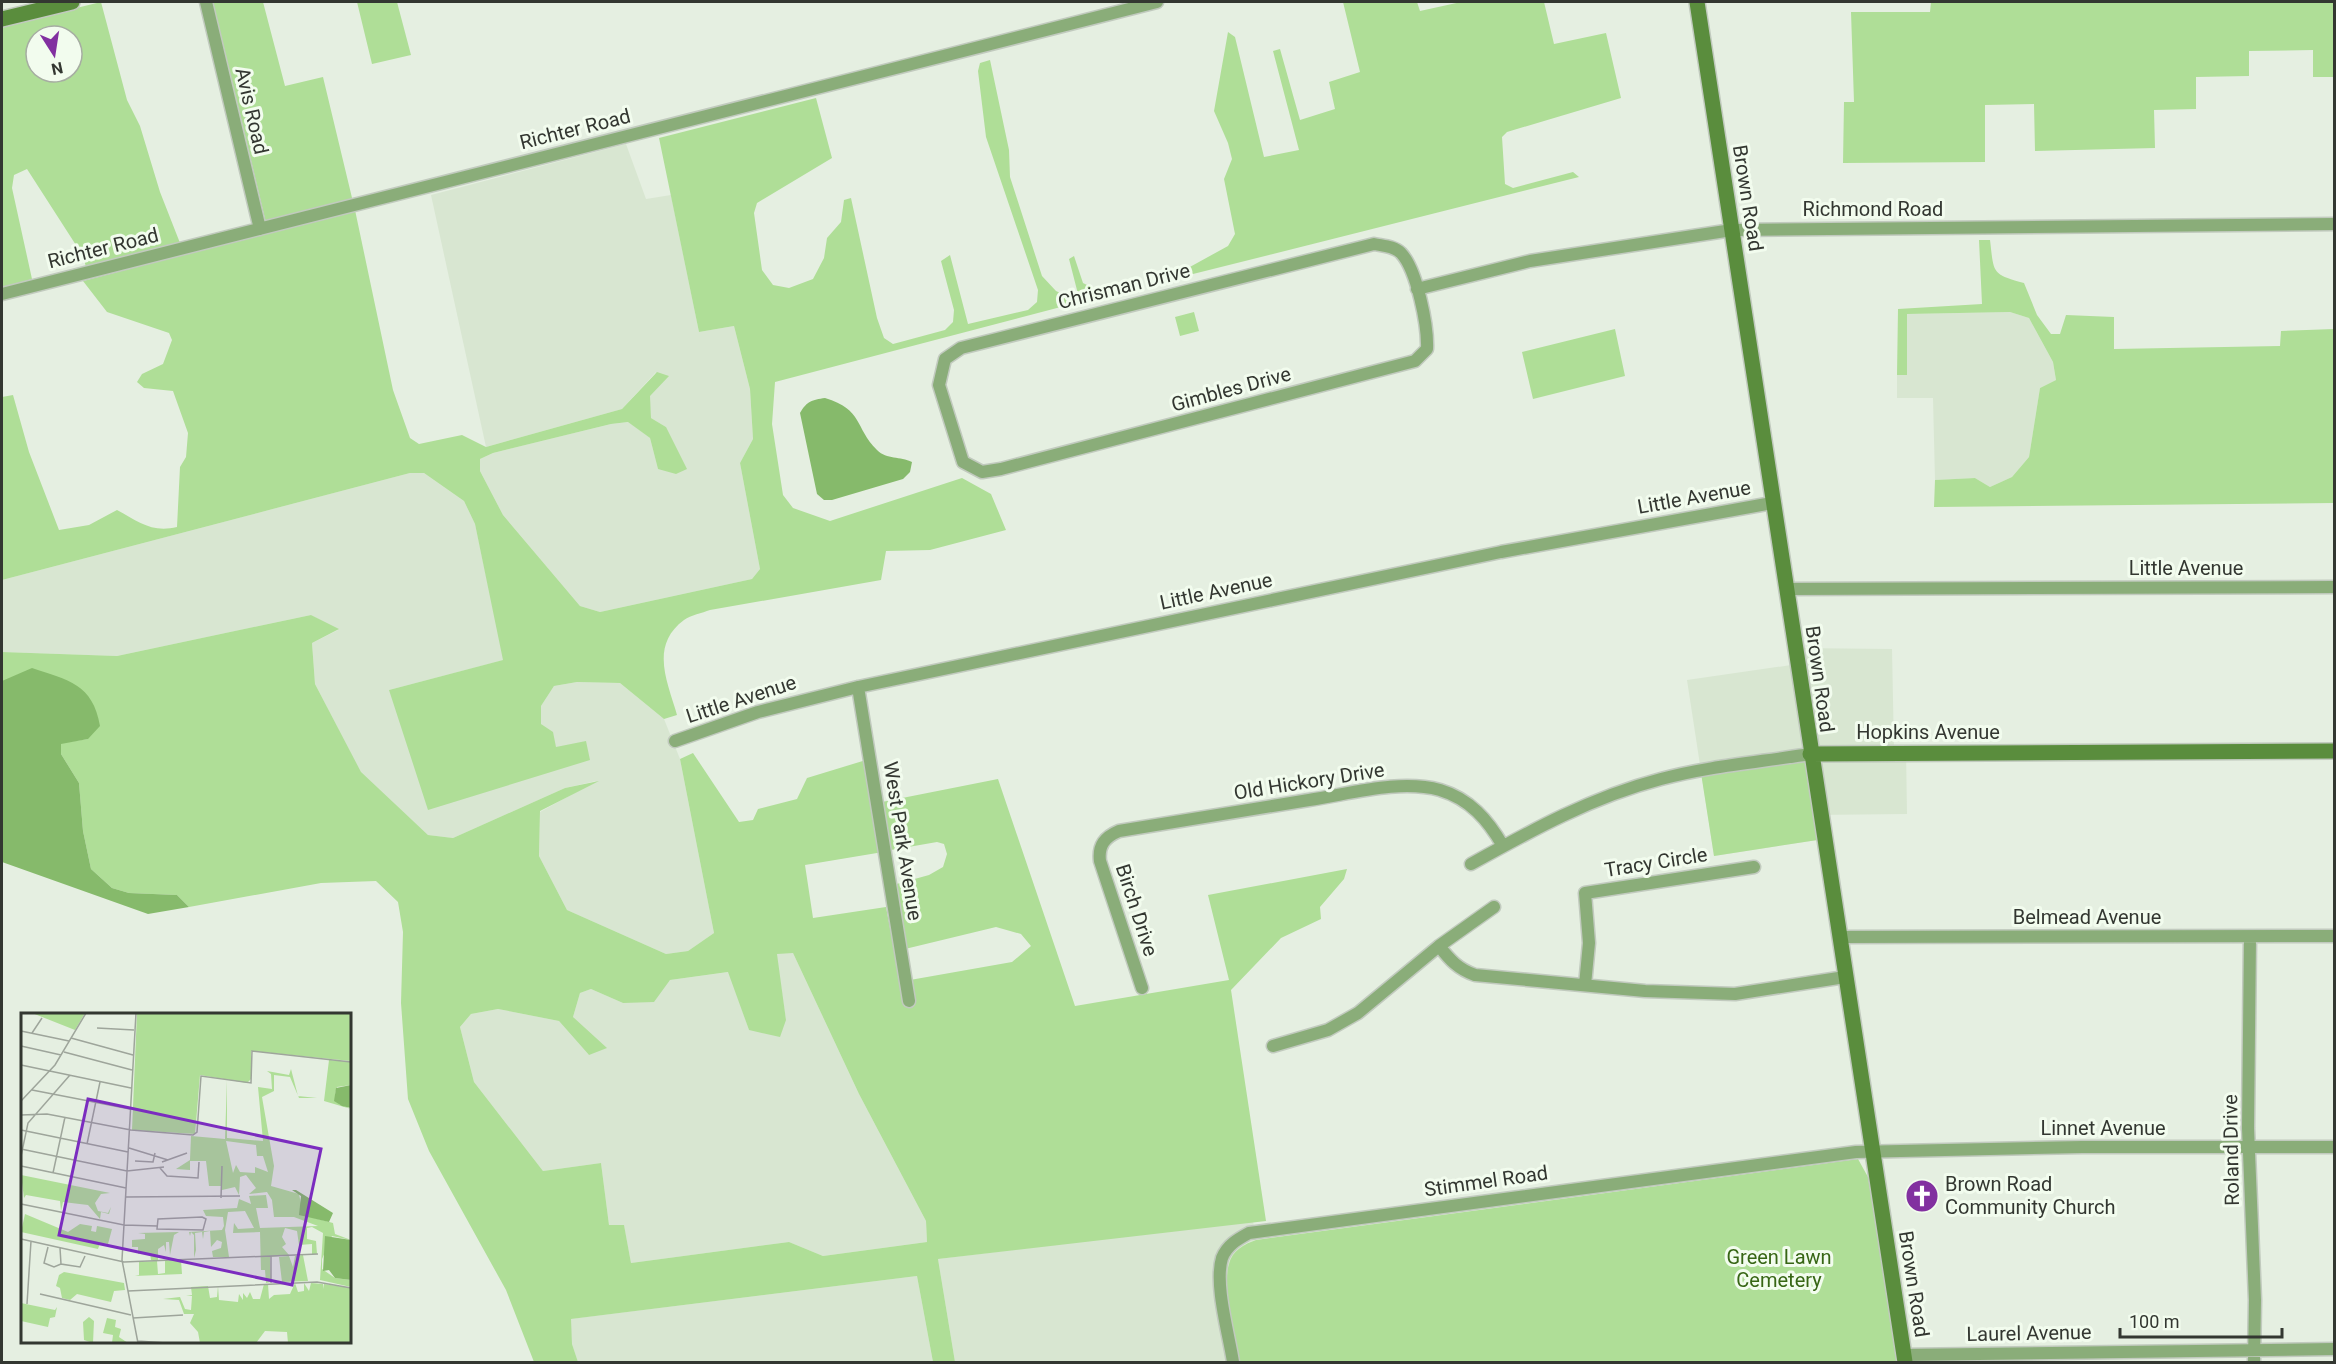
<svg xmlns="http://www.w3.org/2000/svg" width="2336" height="1364" font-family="Roboto,sans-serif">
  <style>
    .built { fill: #d8e6d1 }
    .green { fill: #afde97; fill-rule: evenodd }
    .water { fill: #86ba6b }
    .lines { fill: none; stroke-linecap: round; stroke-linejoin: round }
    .street-casing { stroke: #c1cabe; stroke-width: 15 }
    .secondary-casing { stroke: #c1cabe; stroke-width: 18 }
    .street { stroke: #8aad79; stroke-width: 12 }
    .secondary { stroke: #5a8d3d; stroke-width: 15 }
    .labels { text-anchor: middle; stroke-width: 6; stroke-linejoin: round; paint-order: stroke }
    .street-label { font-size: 20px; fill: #333731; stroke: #f2fcee }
    .poi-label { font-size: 20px; fill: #333731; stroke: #f2fcee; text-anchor: start }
    .park-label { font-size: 20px; fill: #376615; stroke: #f2fcee }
    .inset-road { fill: none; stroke: #9ea59b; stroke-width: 1.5 }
    .view { fill: #7b2cbf; fill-opacity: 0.15; stroke: #7b2cbf; stroke-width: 3 }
    .inset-edge { fill: none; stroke: #333731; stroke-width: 3 }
  </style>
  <rect width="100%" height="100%" fill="#e5efe1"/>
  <!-- built -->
  <path class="built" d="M626 144 646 199 671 195 699 332 734 326 750 389 753 439 740 463 760 569 752 579 600 612 580 606 503 515 480 471V459L493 453 611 424 629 422 650 438 658 469 666 427 651 418 649 396 656 372 622 409 486 447 431 195Z
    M2010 312 2029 318 2053 362 2056 380 2040 388 2029 457 2012 477 1990 487 1975 478 1935 480 1933 398H1897V375H1907L1906 314Z
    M410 473H424L464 501 475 524 504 660 389 690 556 747 541 724V706L554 686 577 682 620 683 664 719 680 759 714 933 688 951 666 954 567 910 539 856 540 812 596 781 565 788 453 838 428 835 361 773 315 684 312 643 338 630 311 615 117 656 2 652V580Z
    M1795 648 1892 649 1894 750H1906L1907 814 1813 815 1817 840 1714 856 1687 680 1798 664Z
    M776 953H793L859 1094 926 1221 927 1242 823 1256 789 1242 631 1263 624 1226 609 1225 601 1163 543 1171 474 1082 460 1027 471 1014 498 1009 559 1021 589 1055 573 1017 580 993 591 989 623 1003 670 980 729 972 749 1030 786 1020Z
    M1253 1221 1256 1240 1245 1244 1229 1264 1230 1303 1239 1362H955L938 1259Z
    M917 1276 933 1362H578L572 1344 570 1319Z"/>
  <!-- green -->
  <path class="green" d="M101 2 127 100 140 126 160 192 180 243 86 267 83 256 27 169 14 175 12 188 32 279 2 288V26ZM36 36H72V72H36Z
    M213 2H263L285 86 323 77 353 202 266 223Z
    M357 2H397L411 55 372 64Z
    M1343 2H1417L1420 11 1461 2H1544L1554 44 1606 33 1621 98 1507 132 1502 137 1505 184 1513 188 1573 172 1579 177 1189 275 1188 268 1228 246 1235 234 1224 179 1232 159 1228 143 1214 111 1228 32 1235 37 1264 157 1299 150 1273 51 1280 49 1300 120 1335 109 1329 82 1360 72Z
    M1931 2H2334V77H2313V50L2249 51V76L2196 77V109L2154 110 2155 148 2035 151 2034 104 1985 105V162L1843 163 1844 102H1854L1851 12H1930Z
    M990 60 1009 150 1010 177 1042 276 1056 291 1069 297 1078 294 1069 259 1074 256 1083 283 1091 287 1095 298 775 382 772 424 783 495 793 508 830 521 962 478 991 494 1006 530 930 550 886 551 881 580 710 610C702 613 691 615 684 620 649 646 668 683 677 715L664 719 620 683 577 682 554 686 541 706V724L553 732 556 747 586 741 590 760 428 810 389 690 503 660 475 524 464 501 424 473H410L2 580V397L13 395 29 452 59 530 89 525 117 510C139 522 152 533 177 527L180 467 186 457 188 433 173 391 144 388 137 382 142 374 163 364 172 340 169 333 107 312 83 281 355 210 393 390 410 438 419 444 462 435 486 447 622 409 657 372 669 376 650 396 651 418 666 427 687 469 676 474 658 469 650 438 628 422 611 424 493 453 480 459V471L503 515 580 606 600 612 752 579 760 569 740 463 753 439 750 389 734 326 699 332 659 138 816 98 832 158 757 203 754 213 762 270 773 285 789 288 813 279 824 258 827 238 841 222 844 200 851 198 877 318 884 338 893 344 945 330 953 322 954 310 941 261 950 255 968 324 1028 310 1037 302 1038 290 986 137 978 71 980 63Z
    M1979 240H1990C1994 273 1991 274 2024 283L2037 315 2051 334H2060L2066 315 2114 317V349L2280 346 2281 331 2334 329V503L1934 507 1935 480 1975 478 1990 487 2012 477 2029 457 2040 388 2056 380 2053 362 2029 318 2010 312 1907 314V375H1897L1898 309 1982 304Z
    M1194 312 1199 331 1180 336 1175 317Z
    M1615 329 1625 376 1533 399 1522 352Z
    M311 615 339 629 312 643 315 684 361 772 428 835 453 838 565 788 599 781 540 811 539 856 567 910 666 954 688 951 714 933 680 759 693 753 739 822 753 820 758 809 797 799 807 778 866 760 883 852 805 865 813 918 886 907 905 1007 914 1006 910 980 1012 962 1031 946 1021 934 996 927 905 949 893 885 929 875 943 867 947 854 944 844 937 842 891 850 882 802 998 779 1075 1006 1229 980 1208 895 1347 869 1344 879 1320 907 1321 919 1281 938 1231 990 1266 1221 938 1259 955 1362H933L917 1276 571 1319 572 1344 578 1362H534L506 1290 429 1151 408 1099 401 1003 403 932 398 902 376 881 321 883 189 907 177 895 129 893 112 888 91 869 83 831 79 783 61 754V743L88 739 2 681V652L117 656ZM793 953 859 1094 926 1221 927 1242 823 1256 789 1242 631 1263 624 1225H609L601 1163 543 1171 474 1082 460 1027 471 1014 498 1009 559 1021 589 1055 607 1048 573 1017 580 993 591 989 623 1003 654 1002 670 980 728 972 749 1030 780 1037 786 1020 777 954Z
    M1808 756 1824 839 1714 856 1701 773Z
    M1858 1159 1868 1177 1898 1362H1239C1235 1339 1222 1286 1229 1264 1232 1251 1244 1244 1256 1240Z"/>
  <!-- water -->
  <path class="water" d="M825 398C864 410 854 427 877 450 887 460 900 456 912 462L910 472 903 479 832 500H824L817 494 800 413C807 401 812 400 825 398Z
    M32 668C68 680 93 684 100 726L88 739 61 744V754L79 783 83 831 91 869 112 888 129 893 177 895 189 907 148 914 2 862V681Z"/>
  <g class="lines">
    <defs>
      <path id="street" d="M206 2 260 229
        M1374 244C1383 246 1394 246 1401 253 1417 270 1428 326 1427 349L1415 361 1001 469 982 472 963 462 939 385 945 359 961 348Z
        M1417 289 1530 261 1732 230 2334 224
        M2 294 1157 2
        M1786 589 2334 587
        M858 687 909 1001
        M675 741 758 712 858 687 1501 552 1772 503
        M1471 864C1532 830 1592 797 1661 779 1709 766 1761 762 1810 754
        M1839 937 2334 936
        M2250 937 2248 1128 2255 1300 2254 1362
        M1439 946C1450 960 1458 969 1475 975L1645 991 1735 994 1845 977
        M1585 985 1589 943 1585 893 1754 867
        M1142 988 1100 861C1098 845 1105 837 1119 831 1182 821 1245 811 1309 800 1350 794 1399 779 1440 790 1470 799 1488 820 1503 846
        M1273 1046 1328 1030 1358 1013 1439 946 1494 907
        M1903 1355 2334 1349
        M1233 1362C1229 1335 1214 1284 1222 1258 1227 1245 1238 1239 1249 1233L1856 1152 2082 1147H2334"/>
      <path id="secondary" d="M1697 2 1905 1362
        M2 19 72 2
        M1810 754 2334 751"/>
    </defs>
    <!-- street casing -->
    <use href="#street" class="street-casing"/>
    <!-- secondary casing -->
    <use href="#secondary" class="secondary-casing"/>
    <!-- street -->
    <use href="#street" class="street"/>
    <!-- secondary -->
    <use href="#secondary" class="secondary"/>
  </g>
  <!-- icons -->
  <defs>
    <symbol id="church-disc" viewBox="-11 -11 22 22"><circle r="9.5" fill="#8230a0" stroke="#f2fcee"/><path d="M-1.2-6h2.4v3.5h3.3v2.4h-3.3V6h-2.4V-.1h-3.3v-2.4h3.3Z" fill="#fff"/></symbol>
  </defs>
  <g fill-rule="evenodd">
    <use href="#church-disc" x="1903" y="1177" width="38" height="38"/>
  </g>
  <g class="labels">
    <!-- street labels -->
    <g class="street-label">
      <text transform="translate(252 111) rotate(77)" y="7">Avis Road</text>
      <text transform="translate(575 129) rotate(-14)" y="7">Richter Road</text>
      <text transform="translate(1748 198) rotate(81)" y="7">Brown Road</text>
      <text x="1873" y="216">Richmond Road</text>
      <text transform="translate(103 248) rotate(-14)" y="7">Richter Road</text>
      <text transform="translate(1124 286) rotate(-14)" y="7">Chrisman Drive</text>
      <text transform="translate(1231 389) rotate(-15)" y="7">Gimbles Drive</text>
      <text transform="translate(1694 497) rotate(-10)" y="7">Little Avenue</text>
      <text x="2186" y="575">Little Avenue</text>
      <text transform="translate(1216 591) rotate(-12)" y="7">Little Avenue</text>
      <text transform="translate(1820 679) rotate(82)" y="7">Brown Road</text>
      <text transform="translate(741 699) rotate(-18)" y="7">Little Avenue</text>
      <text x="1928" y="739">Hopkins Avenue</text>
      <text transform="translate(1309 781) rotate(-9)" y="7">Old Hickory Drive</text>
      <text transform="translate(903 841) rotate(81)" y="7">West Park Avenue</text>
      <text transform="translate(1656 862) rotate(-9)" y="7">Tracy Circle</text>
      <text transform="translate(1137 910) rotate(72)" y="7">Birch Drive</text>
      <text x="2087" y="924">Belmead Avenue</text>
      <text x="2103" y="1135">Linnet Avenue</text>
      <text transform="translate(2231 1150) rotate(-91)" y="7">Roland Drive</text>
      <text transform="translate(1486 1181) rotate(-8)" y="7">Stimmel Road</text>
      <text transform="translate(1914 1284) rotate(81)" y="7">Brown Road</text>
      <text transform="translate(2029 1333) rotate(-1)" y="7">Laurel Avenue</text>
    </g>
    <!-- poi labels -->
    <g class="poi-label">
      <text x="1945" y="1191">Brown Road<tspan x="1945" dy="23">Community Church</tspan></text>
    </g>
    <!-- park labels -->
    <g class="park-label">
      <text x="1779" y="1264">Green Lawn<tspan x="1779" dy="23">Cemetery</tspan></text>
    </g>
  </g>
  <!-- overview -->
  <g transform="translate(21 1013)">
    <rect width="330" height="330" fill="#e5efe1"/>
    <path d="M11 0H64L54 17ZM116 0H330V48L230 38V66L226 70 179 62 174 121 111 117ZM308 47 330 49V72L316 74 314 81 318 91 330 96 303 88ZM270 56 277 83 296 85H278L269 64 253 62V78L241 84 253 153 250 173 278 181 281 196 286 203 312 210 314 221 330 227 311 223 301 246V256L314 265 330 267V274L299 267 302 220 291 214 286 215V226L295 228 296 241H291V231L278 232 276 218 264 215 261 224 265 231 261 234 268 242 249 244 250 269 245 270 244 257H240L239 219 212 220 213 210 217 216 233 215 224 198 207 199 204 217 208 244H192L191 238 200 235 201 229 196 227 190 234 189 218 183 219 182 226 181 219 174 220 175 237 173 245V222L170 219 169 223 168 219 201 217 203 213 202 204 185 203 182 197 216 195 218 186 230 191 228 183 245 182 247 195H235L239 215 297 213 273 204H253L251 187 246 179 228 181 235 175 225 162 219 164 218 182 214 174 201 177 200 173H188L185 148H169V157L155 156 169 147 170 123 204 126 206 67V125L242 128 237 74 251 76 250 61 246 58 268 62ZM205 128 235 132 236 143H242L247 159 234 154V160L219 159 215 152 212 160ZM0 162 89 180 80 181 74 190 77 198 87 200 90 194 88 201 80 199 79 206 67 192 42 189 40 198 39 188 5 182 3 185ZM4 201 47 219 59 211 71 213 70 218 75 219 76 213 91 216 87 231 79 230 77 236 0 219ZM158 219 153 222 149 242 148 229H145V239L143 232 137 236V247H130L129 240 117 241V234H111V227L124 226V221L117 220ZM282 242 287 268 261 269 258 244 268 243 272 254 274 243ZM160 247 161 261 114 263 118 262V249L136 248 137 261 144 260V248ZM43 259 103 270 104 277 93 278 90 289 56 281 49 287 41 285 39 275 35 273 38 262ZM274 270 277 279 283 278V270L288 278 290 270 302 271 303 276V271L330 275V330H267L266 319 244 318 235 330H179L177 319 169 310 173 301H163L158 287 142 286 159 284 164 296 170 297 171 283H165L171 282 170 274 187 273 189 285 196 284 197 273 198 287 217 289 218 281 222 287V280L226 285 229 279 232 286H239L243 271H247L248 286 253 282 269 281ZM0 290 34 297 36 294 34 304 29 305 27 314 0 308ZM68 304 73 308 72 330 63 327 62 309ZM86 305 95 307 94 314 100 316 98 324 107 330H91L92 322 82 320Z" fill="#afde97" fill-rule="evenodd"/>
    <path d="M330 72V95L321 93 313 88 315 75ZM271 177H275L312 200 308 209 278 202 280 183ZM304 223 330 227V267L314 265 308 257 302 258Z" fill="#86ba6b"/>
    <path class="inset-road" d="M115 0 101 247 117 330M76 15 113 17M0 18 48 28M11 20 21 5M50 25 112 42M0 33 40 42M43 39 111 57M0 52 110 75M11 77 109 96M0 88 34 52 65 0M0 102 26 101 110 117 172 122 176 119 180 63 230 70 231 38 330 49M0 117 107 139M66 131 79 69M108 135 147 147M0 136 106 158 143 154M0 143 7 110 49 62M114 148 132 149 134 140M141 149 166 140M0 153 105 175M139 155 146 163 177 165 178 149M32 160 44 104M105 184 219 183M200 185 201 153M0 191 103 212 136 213M181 204 185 206 182 217 136 216 137 206ZM0 226 103 249 297 241M27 234 23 250 33 254 40 251M39 235 40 251 59 254 64 243M250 243V270M107 278 296 269 330 275M19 281 110 302M6 291 10 228M112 305 162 302M117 328 145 330"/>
    <path class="view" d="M67 86 300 136 271 272 38 222Z"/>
    <rect width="330" height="330" class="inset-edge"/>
  </g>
  <!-- border -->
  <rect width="2336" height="1364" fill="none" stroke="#333731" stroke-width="6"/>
  <!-- north arrow -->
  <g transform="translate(54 54) rotate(168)"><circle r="28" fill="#f2fcee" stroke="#a6ada2" stroke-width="1.5"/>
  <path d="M0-4.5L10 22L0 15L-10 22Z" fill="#8230a0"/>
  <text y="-9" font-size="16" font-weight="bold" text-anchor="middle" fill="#333731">N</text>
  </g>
  <!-- scale -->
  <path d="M2120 1328v9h162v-9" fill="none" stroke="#333731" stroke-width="3"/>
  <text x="2129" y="1328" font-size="18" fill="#333731" stroke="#f2fcee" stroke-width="4.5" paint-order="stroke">100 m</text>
</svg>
